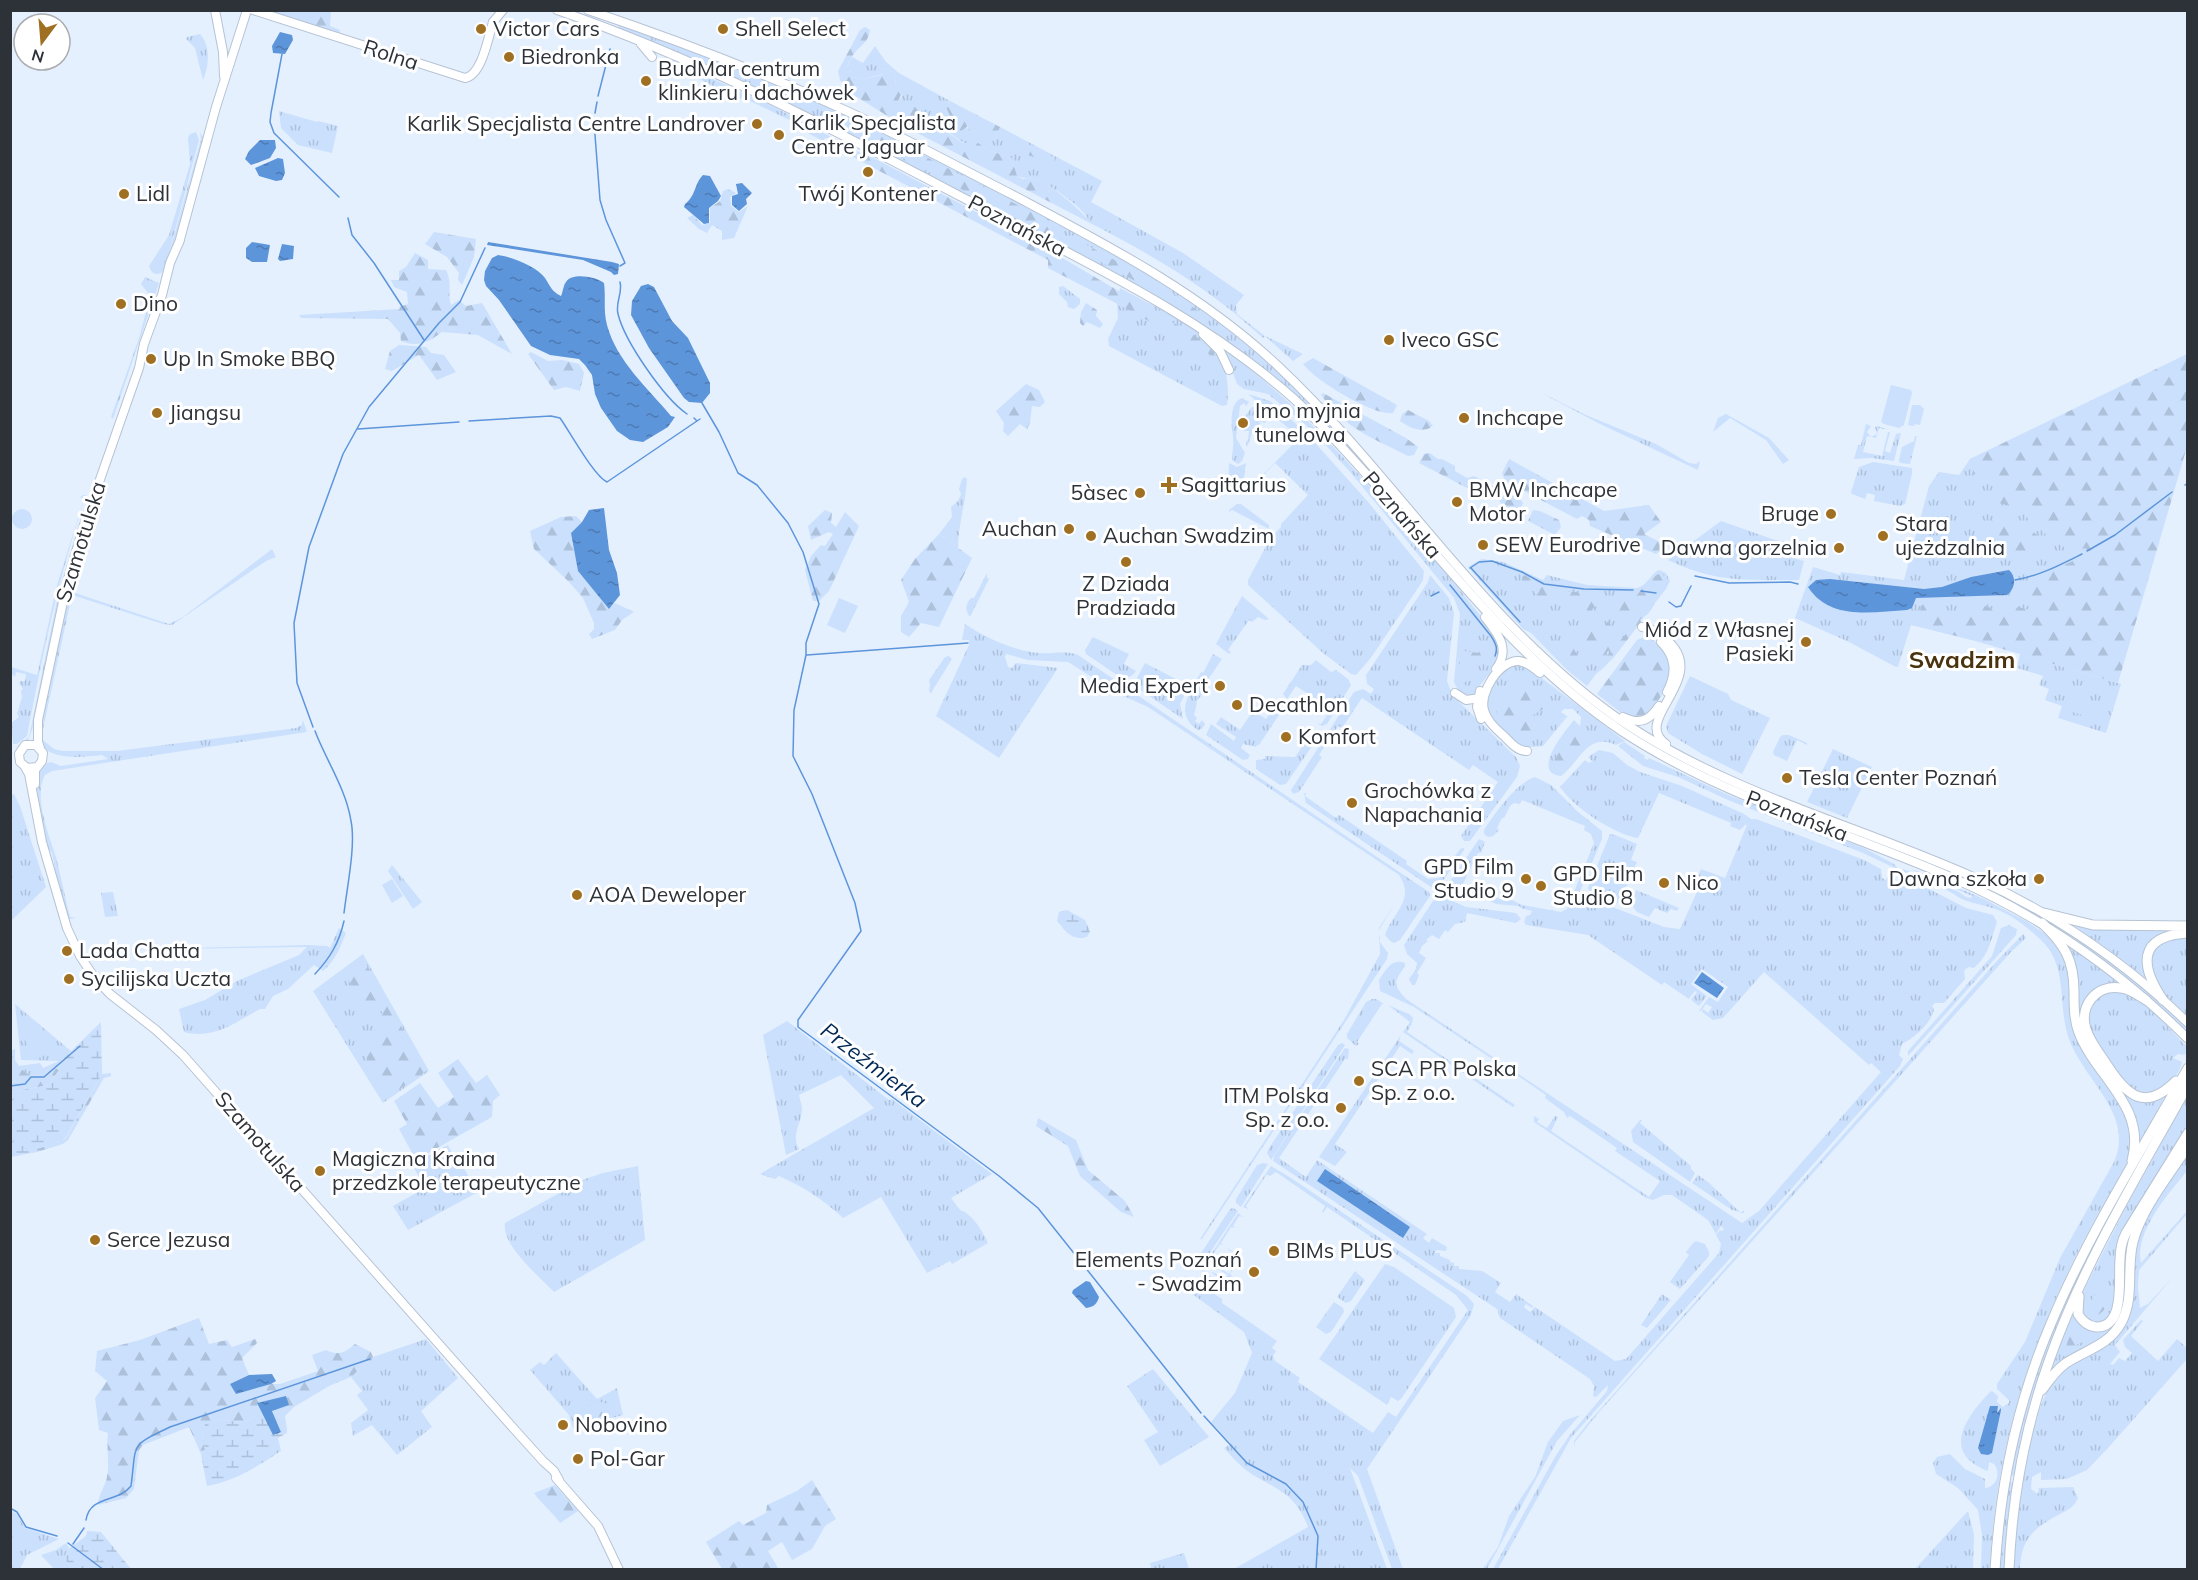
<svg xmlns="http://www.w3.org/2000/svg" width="2198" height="1580" font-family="Mulish,sans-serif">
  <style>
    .grass { fill: url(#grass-tufts) }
    .forest { fill: url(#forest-firs) }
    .wetland { fill: url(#wetland-marsh) }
    .pitch { fill: #cae0fd }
    .water { fill: url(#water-ripples) }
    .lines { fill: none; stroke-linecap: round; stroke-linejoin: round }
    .stream { stroke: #5d95db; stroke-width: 1.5 }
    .secondary-casing { stroke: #b6c3d4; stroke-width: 10 }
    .primary-casing { stroke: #b6c3d4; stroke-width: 10 }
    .highway-casing { stroke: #b6c3d4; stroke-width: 11 }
    .secondary { stroke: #fff; stroke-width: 8 }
    .primary { stroke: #fff; stroke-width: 8 }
    .highway { stroke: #fff; stroke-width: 9 }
    .poi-dot { fill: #9f6f22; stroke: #fff; stroke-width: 2 }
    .labels { text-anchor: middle; stroke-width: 6; stroke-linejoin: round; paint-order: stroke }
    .poi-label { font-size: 21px; fill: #2d3239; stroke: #fff; text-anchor: start }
    .street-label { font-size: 21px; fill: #2d3239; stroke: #fff }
    .water-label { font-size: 22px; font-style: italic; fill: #012854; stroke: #fff }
    .quarter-label { font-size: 24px; font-weight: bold; fill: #4a330f; stroke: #fff }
  </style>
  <defs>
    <pattern id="grass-tufts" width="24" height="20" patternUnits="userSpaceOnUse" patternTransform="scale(1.5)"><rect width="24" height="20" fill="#cae0fd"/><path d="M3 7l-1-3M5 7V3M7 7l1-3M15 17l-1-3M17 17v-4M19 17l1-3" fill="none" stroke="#aec1da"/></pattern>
    <pattern id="forest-firs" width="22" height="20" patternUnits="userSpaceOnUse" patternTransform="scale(1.5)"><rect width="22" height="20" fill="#cae0fd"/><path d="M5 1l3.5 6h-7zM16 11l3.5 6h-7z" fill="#aec1da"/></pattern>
    <pattern id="wetland-marsh" width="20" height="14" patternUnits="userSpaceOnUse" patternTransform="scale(1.5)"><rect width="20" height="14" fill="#cae0fd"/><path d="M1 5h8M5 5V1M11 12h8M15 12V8" fill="none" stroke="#aec1da"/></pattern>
    <pattern id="water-ripples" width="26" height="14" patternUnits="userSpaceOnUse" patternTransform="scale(1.5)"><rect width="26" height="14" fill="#5d95db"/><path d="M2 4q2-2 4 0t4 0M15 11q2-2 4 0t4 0" fill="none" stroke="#4d7ab3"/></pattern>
  </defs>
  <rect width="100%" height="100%" fill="#e5f0ff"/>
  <!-- grass -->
  <path class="grass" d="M619 23 672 41 848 115 1091 240 1165 282 1250 344 1313 405 1524 643 1646 740 1874 840 1873 843 1725 785 1639 739 1582 699 1517 641 1347 449 1225 341 848 135 617 30Z
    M200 34C211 46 209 67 203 80L195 48 186 39 187 37Z
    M875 46 886 62 899 73 950 101 948 103 971 133 975 130C982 134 987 142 995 139L1000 127 1102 181 1091 202 1183 253 1244 295 1236 305 1237 314 1265 336 1303 354 1293 361 1265 336 1263 338C1251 328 1240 317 1228 308 1186 275 1137 247 1090 223 1086 209 1051 185 1036 180 1029 177 1024 179 1017 176L1012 158 991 151 978 143H964L910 106 900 105 898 102 902 96 896 87 895 73 884 68 883 74 863 79 851 77V71L846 69 852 57 863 63Z
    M661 56 767 103 837 140 825 138 823 141 806 132V128L742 97 740 100 686 72 684 68Z
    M279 111 317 122 318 121 338 126 332 153 298 145 281 128Z
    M196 132 199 140 165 268 161 273C154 276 151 272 149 266L169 235 190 164 188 138 190 134Z
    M200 133 204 138V142L190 194C186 198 183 205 185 209L178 237 167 261 201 139Z
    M145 277 159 283 113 419 111 417 139 338 149 301 148 293 141 284Z
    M1063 286 1080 299V304L1074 309 1068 307 1067 302 1059 294V287Z
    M1120 288C1143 301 1201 327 1215 347 1226 364 1230 385 1227 405L1222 406 1109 346 1108 339 1118 318 1117 302Z
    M1224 350C1290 396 1342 455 1395 515 1431 556 1468 597 1500 642L1498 663 1478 688 1475 697 1471 698 1459 692 1454 682 1460 614 1454 598 1351 473 1311 429 1268 394 1244 389 1237 384Z
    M1536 390 1586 415 1656 444 1689 463 1696 464 1700 461 1698 470 1598 423Z
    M1248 394 1270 401 1303 430 1293 432Z
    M1242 398 1249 402 1246 406 1244 403 1240 406 1236 438 1245 453 1242 461 1238 464 1232 460C1232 453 1234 444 1233 436 1231 425 1229 403 1242 398Z
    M1912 405H1920L1924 409 1920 425 1915 424 1914 426 1908 425Z
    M1252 407H1256L1268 417 1263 415 1261 417 1266 422 1265 423 1258 421 1261 424 1253 431 1247 447 1246 442 1248 440 1249 431H1244L1246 415Z
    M1726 414 1769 438 1789 460 1783 464 1766 440 1730 418 1713 432 1718 418Z
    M1866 424 1871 426 1867 432 1871 437 1877 434 1875 427 1877 426 1889 430 1879 428 1876 438 1867 436 1863 452 1882 456 1888 432H1890L1885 451 1890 453 1896 434 1901 433 1894 461 1871 458 1854 459 1858 445H1861Z
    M1302 435 1309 436 1369 503 1424 571 1423 580 1416 591 1370 659 1356 675 1351 674 1323 653 1248 585V580L1271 537 1281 527V524L1308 495 1275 463 1248 492 1249 495H1246V492Z
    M1915 436H1917L1910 464 1900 463 1899 460 1902 447 1914 441Z
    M1996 447 2090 554 2120 677 1911 625 1898 667H1896L1849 642 1795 618 1813 567 1840 575 1841 572 1904 580 1929 486 1939 472 1959 475 1970 459Z
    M1873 462 1912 468V474L1905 504 1900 506 1874 501 1875 495 1867 493 1865 499 1852 494 1851 492 1859 467Z
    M1229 463 1237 467 1246 463 1243 484 1238 490H1232L1228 486Z
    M965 477 967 479C966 502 958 525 958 548L939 534 952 517 951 507 958 501 961 494 959 489 962 479Z
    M83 495H86C59 575 43 653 27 736L17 744H13L11 723 19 717 17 714 22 697 21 691 23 689 19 683 21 681H25L26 674 16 672 15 677 11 673V667L37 675 57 585 84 499 80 497Z
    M88 496 90 499 33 727 28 741 15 748 29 737 59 590Z
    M1241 504 1269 525V529L1232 510 1229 512V510L1237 504Z
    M12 519a10 10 0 1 1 20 0a10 10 0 1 1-20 0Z
    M1721 521 1775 540 1795 543 1792 558 1804 561 1799 580C1747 580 1716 583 1668 560Z
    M272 549 276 557 266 561 172 625 163 624 72 595 43 729V740L54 749 62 751H117L296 728 302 725 303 720 307 732 52 771 45 775C33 796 49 835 56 857 61 877 65 897 70 917L77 918 69 919 58 884 52 853 46 845 37 800 36 775 42 765 51 762 61 766 108 759 102 755C84 757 52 761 40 744L42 713 68 594 75 593 169 624 183 617Z
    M1482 559 1503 562 1543 580 1547 575 1587 585 1637 588C1648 585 1650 574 1659 570L1666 573 1670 581 1666 589 1606 665 1596 674 1587 686 1567 670 1531 633 1523 629 1468 567Z
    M987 573V578L989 579 970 617C965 611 965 604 971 598H974Z
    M1430 575 1449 598 1454 613 1447 681 1453 696 1516 757 1520 766 1517 777 1470 841H1464L1461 836 1498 782 1473 765 1469 770 1362 698 1342 728 1338 726 1319 755 1322 757 1299 792 1293 794 1291 790 1354 692 1363 689 1371 694 1374 689 1367 684 1366 675 1428 582Z
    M1242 596 1269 619 1265 620 1258 617 1252 622 1249 620 1228 650 1231 652 1229 654 1216 644Z
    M965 624C986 638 1014 651 1040 653 1053 654 1066 650 1078 655L1429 892 1430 896 1400 940 1394 943 1390 941 1385 935C1392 914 1416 899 1399 875L1148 707 1119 694 1068 662 1028 660 1006 654 1005 657 1008 667 1012 668 1016 663 1058 668 999 758 936 716 969 645V640H962Z
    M1093 637 1129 654 1124 664 1136 671C1132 677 1127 679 1120 677L1086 654 1085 650Z
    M1213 654 1222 659 1205 684 1204 692 1196 702 1197 703 1194 715 1197 718 1195 721 1199 724 1202 720 1205 724 1202 729 1198 730C1173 713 1190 693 1201 672L1203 673Z
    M2020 654 2121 684 2106 733 2058 718 2062 706 2045 700 2049 689 2039 685 2043 676 2017 668Z
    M1316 660 1331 672 1336 670 1348 679 1351 685 1327 724 1322 726 1317 723 1321 724 1331 709 1296 686 1287 699 1283 694 1302 665H1311Z
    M1145 663 1189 686 1180 704 1183 719 1139 689 1137 678Z
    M1517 663 1531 670 1629 744 1625 741 1616 745C1587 732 1580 762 1561 776 1530 773 1565 731 1574 720L1580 726 1581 717 1573 709H1564L1561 712 1568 717 1554 721 1566 718 1543 746 1522 748C1503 731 1472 712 1493 684 1502 673 1504 669 1517 663Z
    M1690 676 1728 694 1731 700 1770 718 1742 774 1702 754 1668 733 1666 726Z
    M1278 701 1283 709 1259 745H1257L1256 747 1243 744 1241 748 1250 755 1248 759 1243 760 1206 735 1211 724 1234 741 1236 737 1216 724 1221 717 1240 730 1255 708 1260 711 1258 714 1266 719Z
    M1314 730 1317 739 1286 784 1280 785 1256 769V760L1265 759V756L1295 757Z
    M1783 735H1789L1807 743V745L1797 740 1787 761 1774 755 1773 752 1780 737Z
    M1624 742 1645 756 1644 758 1648 760 1649 758 1726 794 1864 848 1894 864 1899 870 1863 853 1728 800 1678 777 1643 766 1618 746Z
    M1833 749 1872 767 1847 818 1807 802Z
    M1599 750 1613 753 1627 765 1640 772 1682 786 1744 814 1751 819H1756L1864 860 1881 869 1882 878 1886 880 1887 877 1896 878 1895 882 1897 883 1899 879 1929 889 1966 908 1993 915 1997 922C1991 940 1989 955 1974 968L1968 967 1964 971 1965 979 1944 1003H1935L1932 1006 1934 1009C1932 1023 1914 1038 1902 1044L1899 1055 1903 1059 1900 1066 1571 1438 1498 1569H1493L1555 1457 1569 1436 1607 1391 1608 1385 1596 1397 1593 1396 1594 1386 1590 1379 1500 1318 1497 1309 1273 1161 1274 1156 1345 1048 1349 1049 1348 1059H1345L1279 1158 1306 1177 1317 1160 1427 1234 1423 1238 1429 1243 1432 1238 1447 1247 1446 1251 1436 1250 1435 1253H1440V1256L1450 1260V1262L1454 1263V1266H1459V1269L1482 1271 1501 1283 1495 1292 1510 1302 1516 1294 1533 1306 1532 1308 1526 1304 1524 1307 1530 1312 1535 1307 1615 1361 1626 1359 1719 1253 1721 1244 1716 1235 1720 1230 1722 1231 1724 1229 1721 1226 1716 1234 1708 1220 1672 1195H1664L1653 1200 1646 1198 1534 1122V1116L1539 1119 1537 1122 1547 1128 1555 1116 1558 1117 1551 1131 1649 1197 1660 1181 1615 1151 1617 1148 1570 1116 1567 1118 1564 1112 1545 1098 1546 1095 1530 1084 1414 1007 1380 991 1379 980C1386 970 1391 958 1405 963V966C1394 983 1392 983 1406 999L1742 1223 1759 1211 1881 1072 1871 1063 1869 1065 1764 972 1723 1018 1713 1020 1702 1012 1703 1009 1708 1013 1712 1007 1706 1004 1701 1011H1699L1709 997 1718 1002 1728 987 1702 969 1691 984 1707 996 1699 1006 1691 1000 1697 992 1695 991 1689 999 1664 982 1662 985 1588 935 1526 925 1524 922 1526 916 1530 915 1532 911 1521 908 1519 906 1496 904 1478 896 1454 898 1446 893 1445 889 1479 839 1485 842 1481 853H1478L1463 884 1500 899 1505 900 1506 897 1522 905 1561 912 1567 909 1594 843 1591 834 1584 830 1585 826 1522 800 1520 804 1514 803 1510 806 1504 818H1502L1497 828 1499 830 1493 836 1488 837 1484 834V830C1495 813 1516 783 1535 777L1551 785 1577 811 1602 831V839L1579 894 1664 927 1680 929 1703 879 1698 876 1701 869 1725 878 1747 825H1745L1740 830 1730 826 1731 823 1659 793 1638 838C1615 835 1573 807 1560 787L1585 760 1589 763 1592 761 1588 757Z
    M1304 793H1306L1305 796 1336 818 1339 815 1407 861 1406 864 1428 879 1439 878 1460 849 1464 848V850L1440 885 1437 887H1431L1306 803Z
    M14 794 20 806 46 887 11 921 10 795Z
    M1610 834 1615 835 1637 844 1631 860 1637 862 1620 901 1616 904 1592 895 1588 888Z
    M1891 848C1925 861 1961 874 1993 890 2065 926 2131 971 2187 1028V1035L2082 945 1890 850Z
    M392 865 422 902 413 909 388 871Z
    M1903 869 1959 892 1966 897 1971 898 1972 896 1910 869 1932 876 1986 900 2026 921 2053 939 2068 963 2071 1007 2123 1108 2132 1134 2129 1156 2126 1165C2107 1199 2087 1232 2071 1266 2024 1361 1994 1464 1990 1569H1981L1982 1535 1978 1510 1958 1488 1936 1474 1933 1463 1937 1457 1950 1454 1965 1469 1985 1479V1488C1997 1487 2001 1473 1994 1464L1989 1462 1988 1471C1940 1453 1966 1417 1990 1392L1992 1391 1998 1396 1997 1402 2003 1407 2009 1403V1400L1997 1389V1384L2025 1342 2060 1258 2114 1162C2135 1114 2084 1081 2069 1039 2057 1006 2069 966 2041 940 2028 928 2013 915 1995 909 1985 905 1974 904 1964 900 1957 897 1951 892 1945 889 1931 882 1916 877 1902 871Z
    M1636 890 1679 908 1677 911 1671 909 1667 913 1655 908 1649 917 1637 912 1633 907 1636 899 1634 895Z
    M113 892 118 916 105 917 101 893Z
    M1440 897H1444L1466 907 1516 913 1521 919 1516 923 1467 913 1465 922 1455 924 1448 932 1445 930 1439 939 1432 935 1426 940 1428 941 1422 946 1419 953 1426 958 1417 973 1419 975 1415 985H1412L1409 979 1416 969 1417 963 1407 954 1404 945 1433 901Z
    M1396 902 1379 930 1380 942 1388 953 1387 959 1202 1239H1200L1344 1020 1380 954 1379 928Z
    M2072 924 2187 928 2167 933 2144 963 2145 978Z
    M2009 925 2017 929 2016 935 1908 1056V1051L1992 956 2001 928Z
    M339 928 346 933C340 948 335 961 323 971L314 965 288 989 273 996 265 1009H260C236 1022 213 1040 184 1032L179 1009 205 1000 237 981 299 955 307 947 114 950 308 945 327 946 330 948Z
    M2023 934 2026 938 2011 952 1600 1411 1575 1442 1574 1447V1441L1588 1423 1996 962Z
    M2187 935V1016L2161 991 2149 965C2159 938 2160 941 2187 935Z
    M2067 944 2124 987 2108 985 2081 1015 2119 1086 2144 1100 2164 1098 2139 1146 2138 1138 2082 1035 2065 946Z
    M363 954 429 1071 383 1103 313 991Z
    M2113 991C2143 994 2167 1027 2187 1047L2185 1055 2178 1054 2173 1058 2182 1062 2179 1071 2174 1079 2151 1094 2139 1093 2124 1084 2094 1042 2086 1014 2096 997Z
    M1372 999H1376L1384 1004H1382L1357 1042 1359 1044 1356 1046 1347 1038V1034L1366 1002Z
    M15 1004 71 1051 61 1061 59 1070 50 1066 43 1075 30 1076 11 1082 10 1051 15 1049V1060L19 1066 40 1063 43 1068 59 1061 21 1060Z
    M1388 1005 1409 1014 1413 1018 1412 1023 1407 1032 1515 1105 1513 1107 1403 1032 1410 1022Z
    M787 1021 889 1100 892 1099 992 1174 951 1198 960 1210C972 1213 983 1232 988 1243L952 1264 950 1261 927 1273 881 1197 843 1218C823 1199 803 1187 779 1176L775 1179 760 1174 874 1108 841 1075 799 1095C800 1100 802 1105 802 1110 801 1125 791 1134 799 1149L786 1155 763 1035Z
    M1401 1035 1399 1041 1414 1051 1412 1054 1400 1046 1335 1144 1347 1152 1335 1166 1319 1157Z
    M1342 1043 1345 1045 1271 1160 1267 1153 1269 1148 1338 1045Z
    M2187 1097V1129L2128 1222 2116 1302 2106 1322 2093 1324 2082 1316 2081 1298 2086 1286 2126 1207Z
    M1640 1120H1642L1640 1123 1691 1166V1169L1695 1173 1690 1182 1633 1142 1631 1131Z
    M2151 1139 2154 1140 2079 1281 2016 1476 2009 1475C2022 1421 2035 1368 2057 1317 2083 1255 2119 1197 2151 1139Z
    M448 1145 456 1161 459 1160 478 1192 408 1230 393 1206 425 1188 412 1164Z
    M2187 1151V1171C2169 1193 2134 1232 2141 1263L2187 1211V1214L2139 1270 2138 1287 2140 1308 2148 1304 2173 1277 2115 1345 2120 1352 2110 1364 2113 1365 2119 1358 2125 1361 2132 1353 2125 1347 2123 1340 2141 1320 2143 1321 2131 1336 2158 1361 2177 1339 2187 1348V1359L2108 1448 2087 1470 2067 1479 2041 1480V1472L2032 1477 2031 1489 2038 1494 2039 1488 2073 1487 2078 1498C2074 1507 2068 1510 2060 1514 2034 1528 2021 1538 2020 1569L2013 1570C2016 1524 2028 1400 2062 1370 2078 1355 2101 1344 2120 1331L2133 1253 2143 1221Z
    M1263 1163 1268 1164 1241 1207 1236 1203V1199L1257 1165Z
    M638 1166 645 1240 554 1292C540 1277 501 1245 505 1223L585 1179 603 1173Z
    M1271 1166 1291 1178 1467 1296 1474 1304 1471 1315 1367 1469 1403 1569H1392L1358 1476 1350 1468 1387 1569H1234L1308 1527C1295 1494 1280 1491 1253 1475 1242 1468 1233 1458 1224 1448L1231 1444 1211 1422 1235 1393 1252 1353 1244 1332 1195 1296 1185 1286 1186 1276 1222 1299V1303L1277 1341 1272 1348 1276 1351 1273 1356 1275 1361 1300 1378 1298 1382 1373 1433 1388 1412 1396 1417 1468 1310 1456 1295 1327 1207 1323 1213 1322 1212 1325 1206 1276 1172 1270 1176 1267 1174 1246 1206 1248 1209 1243 1207Z
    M1698 1175 1708 1182 1741 1213 1744 1210V1213L1732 1210 1692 1183Z
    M1233 1208 1238 1211 1201 1266 1196 1263V1261L1230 1209Z
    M1238 1213 1243 1217 1239 1216 1233 1226 1235 1228 1231 1227 1221 1243 1223 1246 1220 1244 1209 1260 1219 1267 1230 1251 1227 1248 1234 1252 1230 1251 1219 1267 1229 1274 1240 1258 1237 1255 1244 1259 1240 1258 1230 1274 1232 1276 1227 1283 1222 1278 1225 1279 1228 1275 1218 1269 1215 1273 1218 1275 1216 1276 1211 1272 1215 1273 1218 1268 1209 1262 1202 1270 1221 1284 1220 1285 1201 1270Z
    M2142 1215 2124 1309 2112 1332 2049 1373 2074 1310 2082 1323H2112L2124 1244Z
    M1696 1241 1705 1244 1709 1252V1256L1680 1289 1670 1282 1689 1255 1686 1252 1693 1243Z
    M1385 1264 1394 1267 1454 1308 1456 1317 1401 1399 1398 1401 1391 1397 1387 1405 1319 1359Z
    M1355 1271 1365 1280 1351 1301 1346 1303 1337 1297Z
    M1662 1294 1671 1300 1647 1328 1641 1325Z
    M1334 1302 1343 1308 1344 1312 1331 1332 1326 1334 1316 1327Z
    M426 1339 458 1378 421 1411 432 1427 397 1455 372 1425 353 1436 351 1423 368 1410 357 1395 362 1391 351 1377 373 1357Z
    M556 1353 597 1399 617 1388 623 1415 573 1429 569 1415 530 1370 540 1362 544 1365Z
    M1153 1369 1209 1437 1160 1466 1144 1440 1158 1432 1127 1386Z
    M1580 1415 1557 1441 1487 1569H1483L1498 1547 1509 1516 1535 1477 1548 1442 1563 1421Z
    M2008 1482 2015 1483 2006 1569 1999 1570Z
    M10 1510 17 1514 25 1528 59 1539 27 1555 20 1569H11Z
    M1968 1511 1974 1534 1973 1569H1915Z
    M66 1543 69 1548 64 1557 71 1569H54L41 1555 56 1550Z
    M1184 1553 1189 1569H1151L1150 1563Z"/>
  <!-- forest -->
  <path class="forest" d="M266 11H331L330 26 340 30 339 35Z
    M865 27 870 30C869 39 864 44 857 50 853 54 849 62 847 67L851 72V77L863 79 882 75 884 68 895 73 896 87 901 88 902 92 898 102 900 104 916 107 929 120 963 143H978L991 151 1012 158 1017 176 1023 179C1042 173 1078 209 1090 221V223L902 125 849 92 840 80 838 71 860 30Z
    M950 101 1000 127 995 139 990 142 975 130 971 133 969 132 968 126 961 131 956 129 946 107Z
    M829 108 896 141 1065 230 1059 241 833 121 825 117Z
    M829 141H838L850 151 851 149 870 156 1052 252 1194 335 1211 348 1216 358 1112 301 1048 268V260L834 147Z
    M1030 145 1055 158 1054 163 1047 167 1036 158 1028 155 1027 147Z
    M728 189 736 193 730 197 731 206 739 212 748 206 734 238 722 240V231L712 225 707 233 699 229 687 218 693 215 702 225 710 223V208L720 201 723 191Z
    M434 232 476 239 474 257 462 285 458 280 459 273 447 257 425 244Z
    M1083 243 1161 285 1204 315 1202 318 1079 250Z
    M415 253 428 260V269L446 270C453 284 447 291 451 305L459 300 466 306 482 303 512 354 478 335 442 332C429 342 417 348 401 341L400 333 388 319 301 318 299 315 400 309 399 307 408 304 407 292 394 287 391 280H399V271L406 267Z
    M1086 303 1097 310 1096 316 1103 324 1100 328 1087 322 1083 326 1080 323 1081 312Z
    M399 345 426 347 431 353 444 355 456 372 437 380 419 355 392 371 385 369 390 351Z
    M531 352 548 361 562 360 579 364 584 373 580 391 566 387 554 390 528 354Z
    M2187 354V447L2118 683 1972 640 1917 626 1921 606 1926 602 1936 603 1948 618C1958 618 1974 610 1983 605L1994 609 2010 611 2018 607 2033 611 2037 606 2025 589 2027 580 2090 554 2085 548C2061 560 2033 517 2013 507 2009 505 2003 504 1999 503L1997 498 2009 490 2007 481 1974 474 1970 459Z
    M1313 358 1397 405 1393 413C1373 416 1315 380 1303 364Z
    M1026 384 1039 390 1045 402 1040 407 1032 406 1030 423 1027 429 1020 424 1008 436 1003 431 1004 423 996 411Z
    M1323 393 1406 438 1418 447 1414 455 1408 456C1373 438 1345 429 1321 395Z
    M1408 410 1429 421 1433 426C1422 434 1410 428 1400 421L1402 414Z
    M1430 453 1438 459H1442L1455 466V471L1467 478 1474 476 1494 487 1493 493 1490 500 1419 463 1424 454Z
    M1509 459 1604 511 1649 505 1661 522 1644 534 1668 546 1656 554 1590 526 1589 520 1582 516 1577 519 1505 481 1502 473Z
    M1506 492 1520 499 1523 503 1519 511 1515 513 1503 507 1499 500Z
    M825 510 832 513 831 523 836 527 845 512 859 526 829 591 819 601H813L805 570 811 556 821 545 825 546 833 534 829 532 811 540 808 526Z
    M1533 510 1540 511 1559 520 1561 527 1555 535 1528 521Z
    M576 516 582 522 571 533 578 571 609 608 615 603 634 612 622 620 615 630 592 639 589 634 594 629V623L583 598 569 582 534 549 530 531 561 517Z
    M1994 519C2012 525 2030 526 2044 541 2033 569 2017 558 1996 555 1988 555 1985 556 1978 551L1980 541 1988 536 1986 529 1987 522Z
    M939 534 972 558 939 627 921 623 909 637 901 632V616L909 602 901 580 915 559Z
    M1659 574 1666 576 1669 581 1601 659H1599L1597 656 1613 636 1621 618 1615 614 1616 611 1628 597 1633 595 1634 600C1637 594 1652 576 1659 574Z
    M1525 575 1544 588 1590 594 1596 597 1600 603 1589 612 1581 606 1566 602 1542 599 1523 581 1522 577Z
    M1653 602 1655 604 1648 614 1640 619 1641 622 1615 656 1600 671 1602 662Z
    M1608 621 1613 628 1591 656 1586 667 1581 668 1579 661 1582 656 1577 648 1581 637 1580 631 1586 625 1598 622 1604 627Z
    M1644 637C1653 638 1657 642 1662 649 1679 673 1662 703 1641 718L1625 716 1597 694 1637 640Z
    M1571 645 1578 656 1575 666 1559 652 1560 648Z
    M1482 646 1487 647V655L1481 661 1466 659 1459 664 1460 650 1478 653Z
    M949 656 952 659 931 693 929 691 930 685 929 680 945 657Z
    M1468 669 1472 677 1464 683 1467 688 1473 689 1470 696 1464 694 1457 686V678L1463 671Z
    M1520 684 1538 701 1543 709 1533 715 1538 722 1548 725 1540 738 1534 733 1523 739 1497 722V708L1508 705 1517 686Z
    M1575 724 1580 730 1577 741 1586 745 1564 771 1560 773 1552 766C1560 751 1565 738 1575 724Z
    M363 958 426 1071 391 1095C378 1081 371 1065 362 1049L374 1041 375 1031 382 1012 378 1006 363 1003 350 984 346 970Z
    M458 1059 476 1083 487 1075 500 1095 493 1101 492 1117 416 1160 399 1129 407 1124 394 1101 420 1083 438 1108 454 1097 438 1073Z
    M50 1066 59 1070 49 1085 11 1092V1082L16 1081 20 1068 30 1076 43 1075Z
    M111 1073V1076L104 1078 68 1140 63 1144 37 1152 36 1149 62 1141 66 1138 102 1074Z
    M1038 1118 1076 1140 1088 1170 1125 1201 1134 1217 1121 1212 1080 1176 1068 1146 1036 1126Z
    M2104 1290C2110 1299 2108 1309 2098 1315L2092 1313C2088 1302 2093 1293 2104 1290Z
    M199 1318 209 1344 227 1340 232 1347 255 1339 257 1343 242 1358 249 1375 230 1384 236 1393 271 1384H280L318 1371 312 1355 326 1350C339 1356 344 1353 355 1344L371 1352 373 1357 351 1377 329 1386 294 1407 285 1416 287 1429 281 1432 272 1410 257 1404 261 1412 245 1422 218 1420 202 1435 205 1450 201 1454 189 1427 143 1445 139 1450 134 1489 126 1498 98 1505C98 1495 105 1487 107 1477 110 1464 106 1447 108 1433L99 1430 95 1398 107 1381 95 1371 97 1351 140 1340Z
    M2072 1327 2089 1339 2065 1350Z
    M597 1401 608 1404 609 1414 573 1424 571 1416Z
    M812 1480 836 1519 825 1526 812 1549 792 1560 782 1542 768 1551 778 1568 775 1569H722L706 1542 739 1521 743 1525 766 1513 767 1505 797 1491Z
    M555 1485 578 1511 560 1523C552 1511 542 1505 534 1493Z"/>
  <!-- wetland -->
  <path class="wetland" d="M1067 910 1085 920 1090 931 1087 937C1072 941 1066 932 1057 921L1059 912Z
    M101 1022 102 1074 66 1137 62 1141 37 1149V1152L11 1157V1092L49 1085 59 1070 61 1061Z
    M261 1412 273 1434 287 1429V1433L278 1438 281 1451C258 1466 235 1481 207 1486L201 1454 205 1450 202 1435 205 1424 218 1420 245 1422Z
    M87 1531 101 1532 131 1569H71L64 1557 67 1550 86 1536Z"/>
  <!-- pitch -->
  <path class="pitch" d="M1891 385 1911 390 1912 393 1904 425 1899 428 1884 424 1881 422Z
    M1729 546 1780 558C1788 566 1786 573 1776 577L1725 565 1720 561 1719 554 1723 548Z
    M839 598 858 606 845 633 827 625Z
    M2076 701 2096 707 2092 718 2072 712Z
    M392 879 403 896 392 903 382 885Z
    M35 1022 42 1028 53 1051 35 1060 20 1030Z"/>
  <!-- water -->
  <path class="water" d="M280 32 292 35 293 40 285 54 273 53 272 46Z
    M260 140H275L276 148 270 158 251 165 245 159 249 151Z
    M278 158 283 159 285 173 282 180 276 181 259 176 255 168Z
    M703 175 710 176 721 196 718 201 709 208V223L704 224 684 207 685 204C696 196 694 184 703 175Z
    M742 183 752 193 746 199 747 204 739 211 732 205V196L738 194 736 184Z
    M252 242 270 245 267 262H252L246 258V248Z
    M488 242 612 262 619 264 618 274 614 275 611 272 583 260 487 245Z
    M282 244 294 246 293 259 280 261 278 259Z
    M498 255C512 257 536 266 545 278 551 287 551 291 561 296 563 292 563 286 566 282 572 272 597 277 604 283 606 298 603 309 607 325 617 362 648 388 671 416L675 417 668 427 643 442 630 440 617 431 601 408 595 394 592 375 585 365 579 359 550 355 531 346 499 300 486 286 484 280 485 271 492 258Z
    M648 284 654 287 672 321 688 338 710 383V393L702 403 689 402 684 398 649 348 631 315 632 301 641 286Z
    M604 508 609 550 617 573 620 595 609 609 578 571 571 533 582 522 589 510Z
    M2009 570C2017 577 2015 589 2007 595L1916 598 1912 608 1907 610C1873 612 1830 621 1808 587L1816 580 1830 579 1924 589 1942 587 1971 577Z
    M1702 972 1724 988 1717 998 1694 983Z
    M1325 1169 1410 1227 1403 1238 1317 1181Z
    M1086 1281 1090 1282 1099 1297C1097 1304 1094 1307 1086 1308L1072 1293 1073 1290Z
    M272 1374 276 1381 271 1384 236 1394 230 1384 249 1375Z
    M286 1396 289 1405 272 1411 281 1432 273 1435 257 1403Z
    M1990 1406H1998L1997 1413 2001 1408V1410L1992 1453 1988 1455 1981 1454 1978 1448Z"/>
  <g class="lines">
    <!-- stream -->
    <path class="stream" d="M282 54 271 113 270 122 274 133 339 197
      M598 96 610 49
      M595 113 597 102
      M594 122 600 200 606 220 625 263 620 266
      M348 218 352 235 374 263 424 340
      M620 282C623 293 615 302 618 314 625 342 664 398 687 414
      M702 403 719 432 738 473 757 485 788 523 803 552 819 604 806 643V655L794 710 793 756 812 794 855 903 861 931 798 1020V1027L999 1176 1038 1208 1201 1413
      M694 418 697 421 700 419
      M469 421 551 416 560 418C570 432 594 476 607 482L697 421
      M358 429 459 422
      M2185 485 2188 483
      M2087 551 2115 535 2172 492
      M1470 568 1479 562 1492 561 1522 572 1544 584 1584 589 1633 590
      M1471 568 1520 622
      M1695 576 1729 583 1790 582 1798 584
      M2015 580C2039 576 2060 565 2082 554
      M1450 585 1491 636C1496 644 1498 648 1495 656
      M1641 591 1656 593
      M1431 596 1439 592
      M1669 602 1676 607 1681 606 1691 586
      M807 655 968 643
      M313 727 297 683 294 623 309 547 343 454 369 407 439 323 460 302 485 248
      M315 731C326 760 346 789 351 821 356 845 347 887 344 913
      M315 974C330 958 339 943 344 921
      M10 1086 25 1084 31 1077H44L80 1046
      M1204 1416 1247 1463 1286 1484 1303 1502 1318 1536 1316 1570
      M10 1508 17 1512 26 1527 57 1536
      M86 1520C90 1495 118 1503 131 1486 137 1443 128 1447 170 1427L370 1359
      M68 1543 104 1570
      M73 1544 84 1528"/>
    <defs>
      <path id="secondary" d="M215 10 223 52 224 76
        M253 10 465 78C482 75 488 38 493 22
        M179 243 216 107 247 10
        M40 748 38 742V720L67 583 83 528 139 368 144 344 162 295 170 263 180 240
        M25 767 29 774 42 842 67 928 80 956 94 977 110 994 156 1030 183 1055 515 1430 543 1461 554 1471 559 1480
        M35 784V770L42 761 43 753 36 745H25L19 754 20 762 27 768 37 767
        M556 1478 598 1526 619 1570"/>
      <path id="primary" d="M557 10C703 60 840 133 975 204 1085 262 1199 315 1293 398 1327 429 1357 463 1387 498 1460 582 1530 670 1623 732 1725 799 1844 830 1955 879 2042 917 2120 971 2188 1039
        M588 10C677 40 764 73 849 112 905 138 958 167 1013 195 1107 245 1201 293 1279 367 1401 482 1488 632 1629 726 1735 795 1859 826 1973 877 2053 913 2125 962 2188 1023
        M493 22 503 10
        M641 44 652 57
        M1203 334 1220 351 1229 370
        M1485 617C1498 634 1511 649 1496 669
        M1642 627C1651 628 1659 633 1667 640 1711 679 1630 719 1666 744
        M1661 642C1676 657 1677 673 1667 692
        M1480 691 1477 707 1481 719
        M1455 693 1466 700 1480 698
        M1623 717C1640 725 1649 721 1659 706
        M1527 751C1517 751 1511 743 1504 736 1496 729 1487 721 1484 710 1479 693 1499 660 1519 661 1527 662 1534 668 1540 673"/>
      <path id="highway" d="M2044 913 2093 925 2188 926
        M2042 923C2065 945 2074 960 2074 992 2074 1006 2074 1020 2079 1033 2097 1078 2147 1106 2132 1161
        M2146 1000C2138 995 2130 989 2121 988 2096 984 2079 1006 2086 1029 2090 1042 2100 1054 2107 1065 2127 1096 2145 1112 2176 1081
        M2163 1000C2140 966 2137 936 2188 933
        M2079 1296 2078 1314C2082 1321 2087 1326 2096 1327 2126 1328 2118 1278 2120 1260 2120 1250 2122 1241 2126 1233L2188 1133
        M2042 1390C2049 1380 2056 1370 2066 1363 2086 1350 2109 1345 2121 1323 2135 1298 2126 1268 2133 1242 2141 1209 2170 1174 2188 1146
        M1995 1570C2000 1484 2018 1400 2052 1321 2089 1233 2141 1151 2188 1068
        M2009 1570C2012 1498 2025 1428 2049 1361 2083 1264 2138 1175 2188 1085"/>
    </defs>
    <!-- secondary casing -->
    <use href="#secondary" class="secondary-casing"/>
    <!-- primary casing -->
    <use href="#primary" class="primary-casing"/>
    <!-- highway casing -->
    <use href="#highway" class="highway-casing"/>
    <!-- secondary -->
    <use href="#secondary" class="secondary"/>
    <!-- primary -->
    <use href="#primary" class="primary"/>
    <!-- highway -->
    <use href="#highway" class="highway"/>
  </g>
  <!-- markers -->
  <g class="poi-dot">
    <circle cx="481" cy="29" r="6"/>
    <circle cx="723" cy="29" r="6"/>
    <circle cx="509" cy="57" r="6"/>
    <circle cx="646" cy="81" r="6"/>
    <circle cx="757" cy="124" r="6"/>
    <circle cx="779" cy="135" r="6"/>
    <circle cx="868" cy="172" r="6"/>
    <circle cx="124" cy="194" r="6"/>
    <circle cx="121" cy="304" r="6"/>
    <circle cx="1389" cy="340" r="6"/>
    <circle cx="151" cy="359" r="6"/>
    <circle cx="157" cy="413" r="6"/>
    <circle cx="1464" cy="418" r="6"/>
    <circle cx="1243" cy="423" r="6"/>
    <path d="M1166 476h6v6h6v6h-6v6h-6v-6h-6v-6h6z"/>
    <circle cx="1140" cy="493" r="6"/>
    <circle cx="1457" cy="502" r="6"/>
    <circle cx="1831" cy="514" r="6"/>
    <circle cx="1069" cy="529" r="6"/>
    <circle cx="1091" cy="536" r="6"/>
    <circle cx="1883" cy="536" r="6"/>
    <circle cx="1483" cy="545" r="6"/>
    <circle cx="1839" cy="548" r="6"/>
    <circle cx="1126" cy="562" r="6"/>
    <circle cx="1806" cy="642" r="6"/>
    <circle cx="1220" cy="686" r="6"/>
    <circle cx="1237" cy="705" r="6"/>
    <circle cx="1286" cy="737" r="6"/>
    <circle cx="1787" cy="778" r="6"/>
    <circle cx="1352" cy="803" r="6"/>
    <circle cx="1526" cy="879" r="6"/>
    <circle cx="2039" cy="879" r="6"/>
    <circle cx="1664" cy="883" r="6"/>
    <circle cx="1541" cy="886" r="6"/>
    <circle cx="577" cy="895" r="6"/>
    <circle cx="67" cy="951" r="6"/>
    <circle cx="69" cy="979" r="6"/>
    <circle cx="1359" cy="1081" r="6"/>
    <circle cx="1341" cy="1108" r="6"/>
    <circle cx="320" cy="1171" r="6"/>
    <circle cx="95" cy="1240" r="6"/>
    <circle cx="1274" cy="1251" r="6"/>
    <circle cx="1254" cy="1272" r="6"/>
    <circle cx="563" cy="1425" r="6"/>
    <circle cx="578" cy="1459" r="6"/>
  </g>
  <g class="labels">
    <!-- poi labels -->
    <g class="poi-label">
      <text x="493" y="36">Victor Cars</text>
      <text x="735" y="36">Shell Select</text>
      <text x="521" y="64">Biedronka</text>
      <text x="658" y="76">BudMar centrum<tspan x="658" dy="24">klinkieru i dachówek</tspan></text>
      <text x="791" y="130">Karlik Specjalista<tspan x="791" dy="24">Centre Jaguar</tspan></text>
      <text x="745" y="131" text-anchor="end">Karlik Specjalista Centre Landrover</text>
      <text x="136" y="201">Lidl</text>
      <text x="868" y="201" text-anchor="middle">Twój Kontener</text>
      <text x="133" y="311">Dino</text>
      <text x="1401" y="347">Iveco GSC</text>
      <text x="163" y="366">Up In Smoke BBQ</text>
      <text x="1255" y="418">Imo myjnia<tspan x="1255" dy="24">tunelowa</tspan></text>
      <text x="169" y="420">Jiangsu</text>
      <text x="1476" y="425">Inchcape</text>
      <text x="1181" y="492">Sagittarius</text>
      <text x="1469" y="497">BMW Inchcape<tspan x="1469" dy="24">Motor</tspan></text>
      <text x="1128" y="500" text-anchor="end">5àsec</text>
      <text x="1819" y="521" text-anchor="end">Bruge</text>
      <text x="1895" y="531">Stara<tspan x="1895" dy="24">ujeżdzalnia</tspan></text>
      <text x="1057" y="536" text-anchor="end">Auchan</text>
      <text x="1103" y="543">Auchan Swadzim</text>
      <text x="1495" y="552">SEW Eurodrive</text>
      <text x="1827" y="555" text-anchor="end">Dawna gorzelnia</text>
      <text x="1126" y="591" text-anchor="middle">Z Dziada<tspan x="1126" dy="24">Pradziada</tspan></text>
      <text x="1794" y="637" text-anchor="end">Miód z Własnej<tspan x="1794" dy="24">Pasieki</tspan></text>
      <text x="1208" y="693" text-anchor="end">Media Expert</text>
      <text x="1249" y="712">Decathlon</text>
      <text x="1298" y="744">Komfort</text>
      <text x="1799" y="785">Tesla Center Poznań</text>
      <text x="1364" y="798">Grochówka z<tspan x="1364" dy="24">Napachania</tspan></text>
      <text x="1514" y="874" text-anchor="end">GPD Film<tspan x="1514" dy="24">Studio 9</tspan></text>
      <text x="1553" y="881">GPD Film<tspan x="1553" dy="24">Studio 8</tspan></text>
      <text x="2027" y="886" text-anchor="end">Dawna szkoła</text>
      <text x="1676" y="890">Nico</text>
      <text x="589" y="902">AOA Deweloper</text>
      <text x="79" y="958">Lada Chatta</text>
      <text x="81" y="986">Sycilijska Uczta</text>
      <text x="1371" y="1076">SCA PR Polska<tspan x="1371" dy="24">Sp. z o.o.</tspan></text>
      <text x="1329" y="1103" text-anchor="end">ITM Polska<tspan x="1329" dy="24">Sp. z o.o.</tspan></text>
      <text x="332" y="1166">Magiczna Kraina<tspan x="332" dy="24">przedzkole terapeutyczne</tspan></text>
      <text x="107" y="1247">Serce Jezusa</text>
      <text x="1286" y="1258">BIMs PLUS</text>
      <text x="1242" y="1267" text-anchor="end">Elements Poznań<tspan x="1242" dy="24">- Swadzim</tspan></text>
      <text x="575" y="1432">Nobovino</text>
      <text x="590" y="1466">Pol-Gar</text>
    </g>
    <!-- street labels -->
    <g class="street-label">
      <text transform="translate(391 55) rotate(18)" y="7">Rolna</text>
      <text transform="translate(1017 226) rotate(28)" y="7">Poznańska</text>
      <text transform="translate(1402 515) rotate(49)" y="7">Poznańska</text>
      <text transform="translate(81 542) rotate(-73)" y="7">Szamotulska</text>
      <text transform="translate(1797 816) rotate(21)" y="7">Poznańska</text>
      <text transform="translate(260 1142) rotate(49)" y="7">Szamotulska</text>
    </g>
    <!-- water labels -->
    <g class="water-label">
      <text transform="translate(874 1065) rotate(37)" y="8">Przeźmierka</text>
    </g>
    <!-- quarter labels -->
    <g class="quarter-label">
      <text x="1962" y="668">Swadzim</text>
    </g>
  </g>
  <!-- border -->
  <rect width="2198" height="1580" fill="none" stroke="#2d3239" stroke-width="24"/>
  <!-- north arrow -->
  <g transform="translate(42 42) rotate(196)"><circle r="28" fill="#ffffff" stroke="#abadb0" stroke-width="1.5"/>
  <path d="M0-4.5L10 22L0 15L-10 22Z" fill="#9f6f22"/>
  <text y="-9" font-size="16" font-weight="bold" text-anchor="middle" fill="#2d3239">N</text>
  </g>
</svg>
